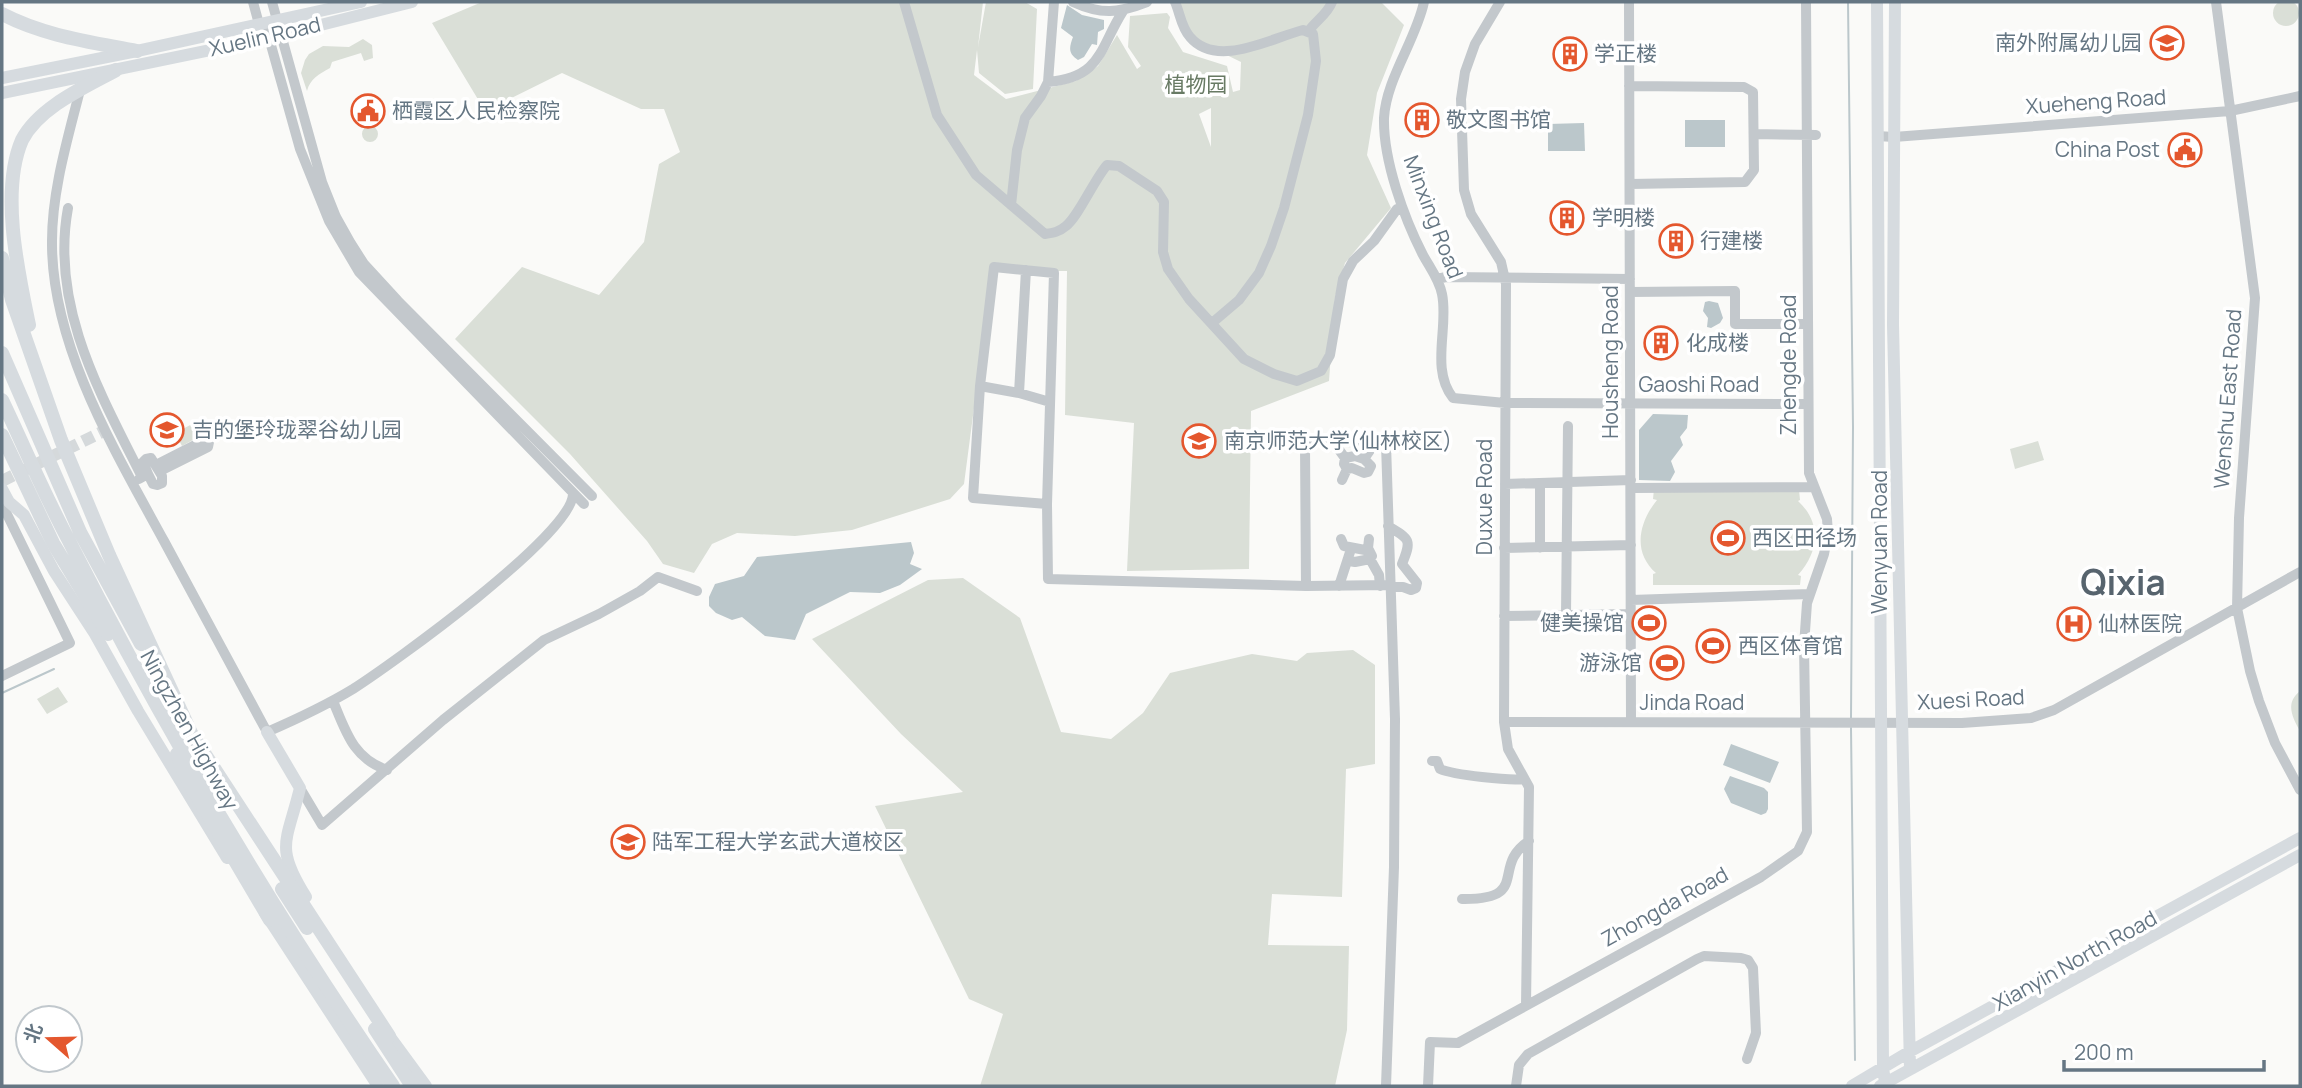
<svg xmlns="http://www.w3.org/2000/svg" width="2302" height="1088" font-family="Manrope,'Noto Sans SC',sans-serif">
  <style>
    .green { fill: #dadfd7; fill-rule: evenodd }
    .water { fill: #bbc7cb }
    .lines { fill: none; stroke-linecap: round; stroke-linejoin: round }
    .stream { stroke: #bbc7cb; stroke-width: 2 }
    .major-tunnel { stroke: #d5d9db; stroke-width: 12; stroke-dasharray: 12 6; stroke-linecap: butt }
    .minor { stroke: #c3c8cc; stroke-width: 10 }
    .major { stroke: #d6dbdf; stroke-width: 12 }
    .highway { stroke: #d6dbdf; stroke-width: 14 }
    .labels { text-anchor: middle; stroke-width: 7; stroke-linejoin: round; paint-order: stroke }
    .street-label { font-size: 21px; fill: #657683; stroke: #fff }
    .poi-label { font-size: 21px; fill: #657683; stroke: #fff; text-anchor: start }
    .park-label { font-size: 21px; fill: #687a64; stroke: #fff }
    .town-label { font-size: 35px; font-weight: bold; fill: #57646e; stroke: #fff }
  </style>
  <rect width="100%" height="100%" fill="#fafaf8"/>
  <!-- green -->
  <path class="green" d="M2273 13a13 13 0 1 1 26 0a13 13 0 1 1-26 0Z
    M482 2H983L978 47 986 2H1025L1037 9 1033 89 1005 94 979 73 977 50 974 75 1006 99 1076 81 1098 66 1117 35 1137 69 1141 66 1128 47 1130 16 1167 13 1170 17 1168 28 1183 52 1227 66 1233 92 1240 90 1241 62 1196 40 1175 4 1178 2H1381L1404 25 1377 93 1367 155 1391 208 1345 263 1335 297 1329 381 1251 411 1249 569 1127 571 1134 423 1065 415 1067 271H992L964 484 950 499 852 530 795 536 737 533 712 544 694 573 663 564 647 541 570 454 455 339 522 267 599 295 644 242 659 164 680 152 664 109H641L562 73 485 111 432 23ZM1211 108V147L1199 114Z
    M363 39 372 45 373 58 364 61 361 53 332 62 330 68C319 74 310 79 307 91L301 73 305 60 309 54 323 46 349 47Z
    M362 134a8 8 0 1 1 16 0a8 8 0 1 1-16 0Z
    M196 422 201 432 200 436 182 446 175 433Z
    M2038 441 2044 460 2015 469 2010 449Z
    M1654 489 1799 490 1800 500 1798 501C1822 523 1819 552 1798 575L1801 576 1800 585H1653V574L1656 573C1632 552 1639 522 1657 500L1653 499Z
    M963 578 1020 618 1061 732 1111 739 1143 713 1170 673 1252 654 1297 661 1307 653 1353 650 1375 665V764L1346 769 1342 897 1272 894 1268 945 1349 946 1347 1030 1335 1086H980L1003 1014 969 999 875 806 963 792 901 734 812 639 928 580Z
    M58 687 68 702 47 714 37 699Z
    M2300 691V731C2292 717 2285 703 2300 691Z"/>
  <!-- water -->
  <path class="water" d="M1067 5 1082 15 1104 20V29L1098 32 1097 45 1092 44 1084 57 1078 60C1068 53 1069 48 1073 37L1061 28Z
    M1685 120H1725V147H1685Z
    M1584 123 1585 151H1548V124Z
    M1709 301 1718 303 1723 318 1720 323 1711 328 1707 327 1708 318 1703 311 1705 302Z
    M1653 414 1688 415 1687 428 1680 437 1683 445 1671 461 1675 472 1670 481 1639 480V430Z
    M911 542 914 553 910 564 922 569 900 585 880 593 850 592 806 614 795 640 765 636 742 617 732 620 716 613 709 606V597L715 584 744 576 757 557Z
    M1731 744 1779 762 1770 783 1723 765Z
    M1730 776 1764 788 1768 792V809L1766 813 1761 815 1731 803 1724 789Z"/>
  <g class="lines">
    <!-- stream -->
    <path class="stream" d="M1848 2 1853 427 1851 719
      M2 693 54 669
      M1851 728 1855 1060"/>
    <!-- major-tunnel -->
    <path class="major-tunnel" d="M2 481 106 430"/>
    <!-- minor -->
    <path class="minor" d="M253 2 259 24 269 38 300 149 329 221 359 272 584 504
      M272 2 322 182 336 217 350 242 364 264 398 301 592 496
      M904 2 937 115 976 175 1045 234C1053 233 1059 232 1066 226 1078 217 1094 180 1107 165L1119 166 1157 191 1164 202 1163 252 1168 269 1189 299 1244 359 1274 374 1297 381 1321 371 1330 355 1343 279 1353 261 1374 241 1397 209
      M1073 2C1101 15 1119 13 1147 2
      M1175 2C1180 13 1181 27 1190 37 1217 69 1271 38 1303 30L1313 34 1316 61 1308 115 1284 208 1271 246 1259 273 1239 300 1212 323
      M1424 2C1416 40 1386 79 1384 118 1383 160 1404 218 1423 255 1430 268 1439 279 1442 294 1449 327 1430 369 1453 398L1505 403 1808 404
      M1500 2 1475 44 1465 72 1461 99 1464 190 1471 214 1501 262 1506 284 1504 722 1508 749 1529 787 1526 1005
      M1629 2 1631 722
      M2216 2 2255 298 2239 518 2237 608 2250 671 2259 701 2275 743 2300 790
      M1308 32C1315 21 1327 15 1332 2
      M1048 82C1102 77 1099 49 1123 11
      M1629 86 1744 87 1753 92 1754 170 1745 182 1630 184
      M80 90C68 138 52 190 52 241 51 345 115 451 164 541 198 605 233 668 267 732 297 719 325 706 353 689 392 664 572 535 573 494
      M1754 134 1816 135
      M1877 136 1894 137 2230 111 2300 96
      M1011 205 1017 150 1025 118 1041 96 1048 82 1054 2
      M68 208C50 306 100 393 142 477
      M1437 279 1446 277 1630 279
      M1630 292 1735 291V324H1808
      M980 386 994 267 1054 273 1047 504 1048 579 1306 586 1390 585
      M1019 393 1026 270
      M1332 440 1345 458 1355 456 1364 459 1375 443
      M1345 458 1344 464 1347 469 1352 468 1364 473 1368 472 1371 466 1364 459
      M156 465 205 440 209 442 208 447 160 471
      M139 479 148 474 153 484 157 485 162 483V476L151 458 146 459 143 462 148 474
      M1342 480 1347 469
      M1505 484 1631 480
      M1631 488 1814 487
      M2 504 70 643 2 676
      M1047 504 973 498 980 386 1019 393 1050 402
      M1388 526C1410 539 1412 540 1402 564L1417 583 1416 588 1411 590 1403 587H1396
      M1341 539 1344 546 1365 550 1368 548
      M1369 539 1368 548 1372 556 1370 559 1379 575 1380 586
      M1504 548 1631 545
      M1540 548V483
      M1349 561 1355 562 1370 559
      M1306 586 1305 446 1303 442 1309 440 1386 444 1395 719 1394 867 1386 1086
      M1339 586 1351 549
      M1631 600 1810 594
      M1566 615 1568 426
      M1504 616 1631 614
      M333 701C346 732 353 758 387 770
      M1504 722 1962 723 2031 718 2054 710 2300 572
      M1432 761H1437L1440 769C1454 775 1510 781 1524 779
      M300 788 322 825 443 720 544 640 599 614 640 591 658 577 697 591
      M1462 899C1532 900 1490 866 1529 841
      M1428 1086 1430 1042 1458 1043 1761 877 1798 851 1807 832 1804 646 1807 603 1824 554 1828 533 1827 519 1809 473 1806 2
      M1516 1086 1519 1065 1528 1054 1697 959 1704 956 1741 958 1748 960 1753 968 1756 1033 1747 1059"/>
    <!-- major -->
    <path class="major" d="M1877 2 1883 1067 1885 1083
      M1895 2 1893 325 1910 1068
      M2 78 137 51 361 2
      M2 93 269 38 412 2
      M2 489 9 502 24 515 54 571 95 634 138 711 227 858
      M267 732 300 788C287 842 274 846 306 897
      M265 913 378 1086
      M385 1030 426 1086
      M1852 1086 1909 1052 2300 838
      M1880 1086 2300 855"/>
    <!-- highway -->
    <path class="highway" d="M2 14C44 36 91 42 137 51
      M2 258 12 300 61 440 109 555 191 733 389 1036
      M29 325C18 272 0 191 22 140 39 107 85 87 116 70
      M2 353 80 532 141 644
      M2 400C24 446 44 494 68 539 164 728 273 912 393 1086
      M2 435 53 543 108 634
      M177 754 187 779 270 920
      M282 889 307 928
      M375 1029 412 1086"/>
  </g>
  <!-- icons -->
  <defs>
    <symbol id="school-ring" viewBox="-11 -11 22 22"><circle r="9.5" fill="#fff" stroke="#e4572e" stroke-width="1.5"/><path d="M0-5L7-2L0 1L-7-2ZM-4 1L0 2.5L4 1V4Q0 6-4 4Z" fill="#e4572e"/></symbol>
    <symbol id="building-ring" viewBox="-11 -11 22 22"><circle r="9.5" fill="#fff" stroke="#e4572e" stroke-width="1.5"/><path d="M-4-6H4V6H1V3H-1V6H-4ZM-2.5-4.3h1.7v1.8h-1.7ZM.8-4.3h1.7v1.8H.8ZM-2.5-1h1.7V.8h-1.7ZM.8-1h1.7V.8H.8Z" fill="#e4572e"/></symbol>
    <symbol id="civic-ring" viewBox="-11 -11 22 22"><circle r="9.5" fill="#fff" stroke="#e4572e" stroke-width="1.5"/><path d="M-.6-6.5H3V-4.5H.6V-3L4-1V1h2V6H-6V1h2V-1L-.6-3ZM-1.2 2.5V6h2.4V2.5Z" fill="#e4572e"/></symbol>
    <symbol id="university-ring" viewBox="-11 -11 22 22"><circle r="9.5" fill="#fff" stroke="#e4572e" stroke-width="1.5"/><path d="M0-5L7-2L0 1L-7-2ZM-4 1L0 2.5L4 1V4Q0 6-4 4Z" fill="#e4572e"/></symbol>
    <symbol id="stadium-ring" viewBox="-11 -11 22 22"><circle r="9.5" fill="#fff" stroke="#e4572e" stroke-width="1.5"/><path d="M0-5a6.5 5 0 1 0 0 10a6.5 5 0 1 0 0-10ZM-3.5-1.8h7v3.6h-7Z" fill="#e4572e"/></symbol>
    <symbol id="hospital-ring" viewBox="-11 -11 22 22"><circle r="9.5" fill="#fff" stroke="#e4572e" stroke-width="1.5"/><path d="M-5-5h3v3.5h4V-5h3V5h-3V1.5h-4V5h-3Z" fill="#e4572e"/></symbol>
  </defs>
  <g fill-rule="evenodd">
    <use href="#school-ring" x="2148" y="24" width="38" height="38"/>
    <use href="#building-ring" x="1551" y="35" width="38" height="38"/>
    <use href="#civic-ring" x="349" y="92" width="38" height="38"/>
    <use href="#building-ring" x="1403" y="101" width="38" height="38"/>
    <use href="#civic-ring" x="2166" y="131" width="38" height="38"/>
    <use href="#building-ring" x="1548" y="199" width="38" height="38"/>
    <use href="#building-ring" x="1657" y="222" width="38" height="38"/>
    <use href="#building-ring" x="1642" y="324" width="38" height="38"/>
    <use href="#school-ring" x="148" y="411" width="38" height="38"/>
    <use href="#university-ring" x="1180" y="422" width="38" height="38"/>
    <use href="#stadium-ring" x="1709" y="519" width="38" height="38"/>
    <use href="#stadium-ring" x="1630" y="604" width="38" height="38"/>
    <use href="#hospital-ring" x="2055" y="605" width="38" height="38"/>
    <use href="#stadium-ring" x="1694" y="627" width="38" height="38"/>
    <use href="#stadium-ring" x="1648" y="644" width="38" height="38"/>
    <use href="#university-ring" x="609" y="823" width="38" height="38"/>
  </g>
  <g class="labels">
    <!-- street labels -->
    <g class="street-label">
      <text transform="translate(265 37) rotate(-13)" y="7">Xuelin Road</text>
      <text transform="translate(2096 102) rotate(-4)" y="7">Xueheng Road</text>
      <text transform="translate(1433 217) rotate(69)" y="7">Minxing Road</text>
      <text transform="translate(1611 362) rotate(-90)" y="7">Housheng Road</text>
      <text transform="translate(1789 365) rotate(-90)" y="7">Zhengde Road</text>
      <text x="1699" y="392">Gaoshi Road</text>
      <text transform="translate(2228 399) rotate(-86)" y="7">Wenshu East Road</text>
      <text transform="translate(1485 497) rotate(-90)" y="7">Duxue Road</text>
      <text transform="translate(1880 542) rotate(-90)" y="7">Wenyuan Road</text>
      <text transform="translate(1971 700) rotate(-3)" y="7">Xuesi Road</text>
      <text x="1692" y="710">Jinda Road</text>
      <text transform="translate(189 730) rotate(61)" y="7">Ningzhen Highway</text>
      <text transform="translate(1665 907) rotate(-29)" y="7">Zhongda Road</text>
      <text transform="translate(2075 961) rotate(-29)" y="7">Xianyin North Road</text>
    </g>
    <!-- poi labels -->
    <g class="poi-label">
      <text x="2142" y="50" text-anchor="end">南外附属幼儿园</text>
      <text x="1594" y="61">学正楼</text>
      <text x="392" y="118">栖霞区人民检察院</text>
      <text x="1446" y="127">敬文图书馆</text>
      <text x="2160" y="157" text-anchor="end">China Post</text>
      <text x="1592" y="225">学明楼</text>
      <text x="1700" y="248">行建楼</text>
      <text x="1686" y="350">化成楼</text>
      <text x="192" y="437">吉的堡玲珑翠谷幼儿园</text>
      <text x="1224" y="448">南京师范大学(仙林校区)</text>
      <text x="1752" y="545">西区田径场</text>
      <text x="1624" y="630" text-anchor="end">健美操馆</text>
      <text x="2098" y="631">仙林医院</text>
      <text x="1738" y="653">西区体育馆</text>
      <text x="1642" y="670" text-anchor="end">游泳馆</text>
      <text x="652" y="849">陆军工程大学玄武大道校区</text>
    </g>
    <!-- park labels -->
    <g class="park-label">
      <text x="1196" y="92">植物园</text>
    </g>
    <!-- town labels -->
    <g class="town-label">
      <text x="2123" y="595">Qixia</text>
    </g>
  </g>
  <!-- border -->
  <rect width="2302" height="1088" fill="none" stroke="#657683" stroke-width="7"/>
  <!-- north arrow -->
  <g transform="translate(49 1039) rotate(290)"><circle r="33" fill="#ffffff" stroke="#c1c8cd" stroke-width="2"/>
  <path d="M0-5L12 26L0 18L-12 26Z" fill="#e4572e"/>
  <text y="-10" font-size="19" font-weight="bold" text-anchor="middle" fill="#657683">北</text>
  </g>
  <!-- scale -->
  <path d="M2064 1060v10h200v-10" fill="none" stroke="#657683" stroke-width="3.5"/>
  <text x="2074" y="1060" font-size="21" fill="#657683" stroke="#ffffff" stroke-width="5" paint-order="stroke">200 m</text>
</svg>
